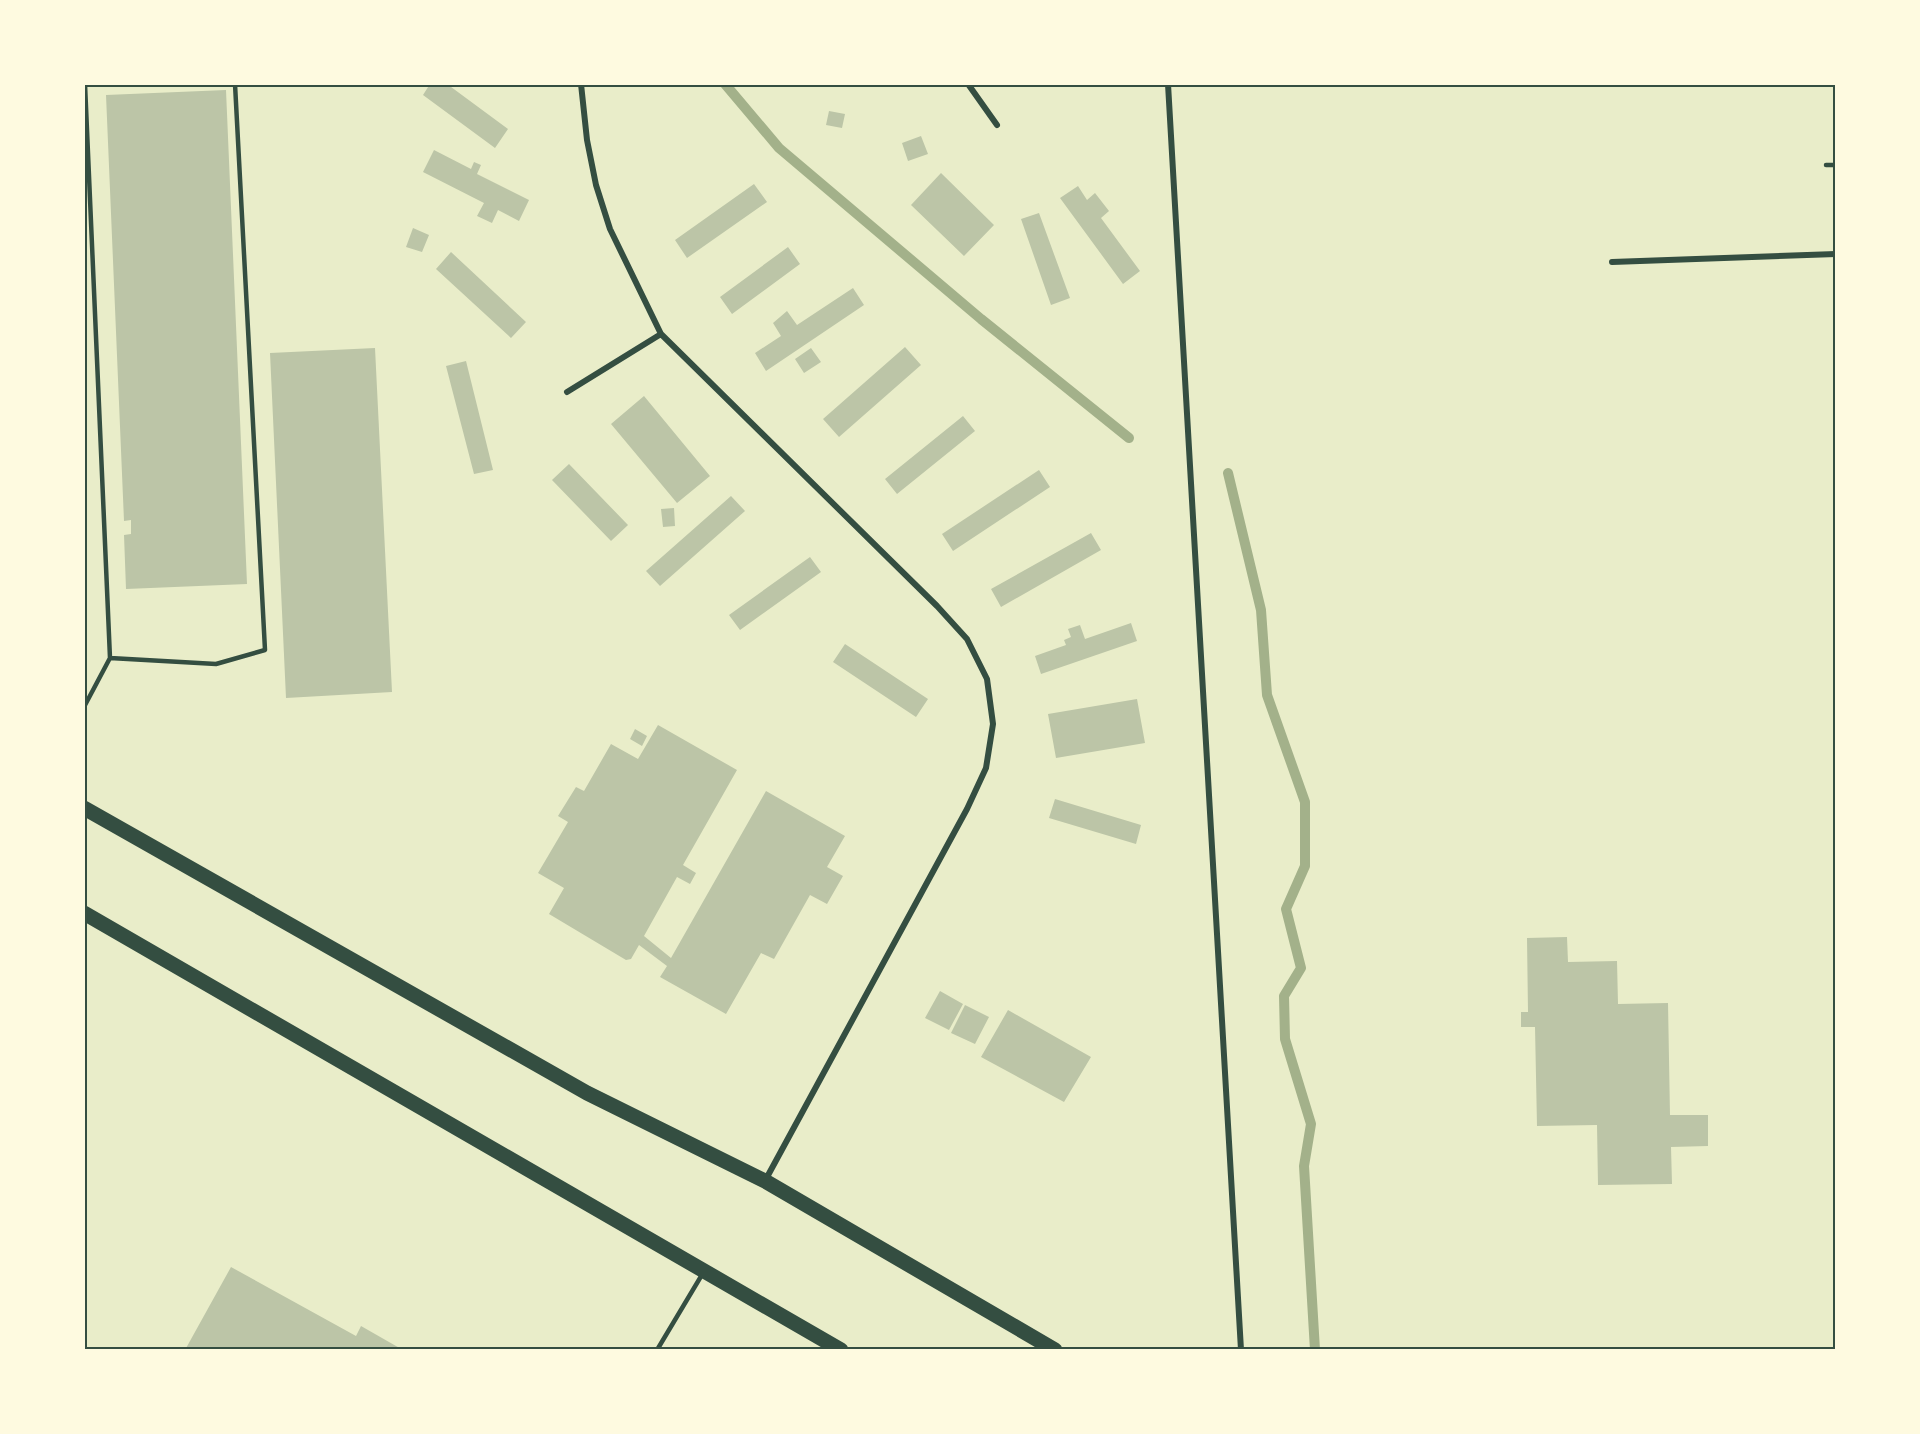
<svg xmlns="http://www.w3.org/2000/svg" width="1920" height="1434" font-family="'Noto Sans',sans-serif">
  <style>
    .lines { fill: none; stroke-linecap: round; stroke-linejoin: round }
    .stream { stroke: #a3b18a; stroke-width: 10 }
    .building { fill: #bcc5a7 }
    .service { stroke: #344e41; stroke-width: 4.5 }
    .minor { stroke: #344e41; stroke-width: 6 }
    .primary { stroke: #344e41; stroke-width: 15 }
    .neatline { fill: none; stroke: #344e41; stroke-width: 2 }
  </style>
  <rect width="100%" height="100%" fill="#e9edc9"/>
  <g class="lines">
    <!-- stream -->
    <path class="stream" d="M725 84 779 148 981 319 1129 438
      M1228 473 1261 610 1267 695 1305 802V866L1286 909 1301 968 1284 996 1285 1039 1311 1124 1304 1166 1315 1350"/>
  </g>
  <!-- building -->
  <path class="building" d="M430 84H447L508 129 495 148 423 95Z
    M226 90 247 584 126 589 124 535 131 534V520L124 521 106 95Z
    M829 111 845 114 842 128 826 125Z
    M921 136 928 154 908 161 902 143Z
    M434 150 471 169 474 162 481 165 477 174 529 200 519 221 498 210 492 223 477 216 484 203 423 172Z
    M941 173 994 225 964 256 911 205Z
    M754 184 767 202 687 258 675 240Z
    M1078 186 1087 200 1095 193 1109 211 1101 218 1140 271 1123 284 1060 198Z
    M1039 213 1070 298 1051 305 1021 219Z
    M413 228 429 235 422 252 406 247Z
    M788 247 800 264 732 314 720 297Z
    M451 252 526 322 511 338 436 269Z
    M853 288 864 305 766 371 755 353 781 336 773 323 787 311 797 325Z
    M905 347 921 365 839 437 823 419Z
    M375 348 392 692 286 698 270 353Z
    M811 348 821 362 804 373 795 359Z
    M466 361 493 470 474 474 446 366Z
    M644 396 710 476 677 503 611 424Z
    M84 404H86L87 429H84Z
    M963 416 975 431 897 494 885 479Z
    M569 464 628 525 611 541 552 480Z
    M1039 470 1050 487 953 551 942 534Z
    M731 496 745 511 660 586 646 571Z
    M674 508 675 526 663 527 661 509Z
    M1091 533 1101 550 1001 607 991 589Z
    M810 557 821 572 740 630 729 615Z
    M1131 623 1137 641 1041 674 1035 656 1066 645 1064 640 1071 637 1068 629 1080 625 1085 639Z
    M845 644 928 699 916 717 833 662Z
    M1137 699 1145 743 1056 758 1048 714Z
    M658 725 737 770 683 865 696 873 690 884 677 877 644 936 671 958 766 791 845 836 827 867 843 876 827 904 810 895 774 959 761 953 726 1014 660 977 667 966 639 945 631 959 626 960 549 914 564 888 538 873 568 822 558 816 576 787 584 791 611 744 638 759Z
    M635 729 647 736 642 746 630 739Z
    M1055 799 1141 825 1136 844 1049 818Z
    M1567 937 1568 962 1617 961 1618 1004 1668 1003 1670 1115H1708V1146L1671 1147 1672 1184 1598 1185 1597 1125 1537 1126 1535 1027H1521V1012H1528L1527 938Z
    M940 991 963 1004 949 1030 925 1018Z
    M965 1005 989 1017 975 1044 951 1033Z
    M1008 1010 1091 1057 1064 1102 981 1057Z
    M231 1267 356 1336 361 1326 403 1350H185Z"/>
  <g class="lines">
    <!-- service -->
    <path class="service" d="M1826 165H1836
      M110 658 216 664 265 650 235 84
      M84 707 110 658 85 84
      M657 1350 703 1273"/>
    <!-- minor -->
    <path class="minor" d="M581 84 587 140 596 185 610 229 661 334 937 606 967 639 987 679 993 724 986 768 967 809 766 1179
      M968 84 997 125
      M1168 84 1241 1350
      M1612 262 1836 254
      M567 392 661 334"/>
    <!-- primary -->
    <path class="primary" d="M84 808 587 1093 765 1181 1055 1350
      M84 913 841 1350"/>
  </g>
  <!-- border -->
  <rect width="1920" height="1434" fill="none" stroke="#fefae0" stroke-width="171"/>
  <rect x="86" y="86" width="1748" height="1262" class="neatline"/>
</svg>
